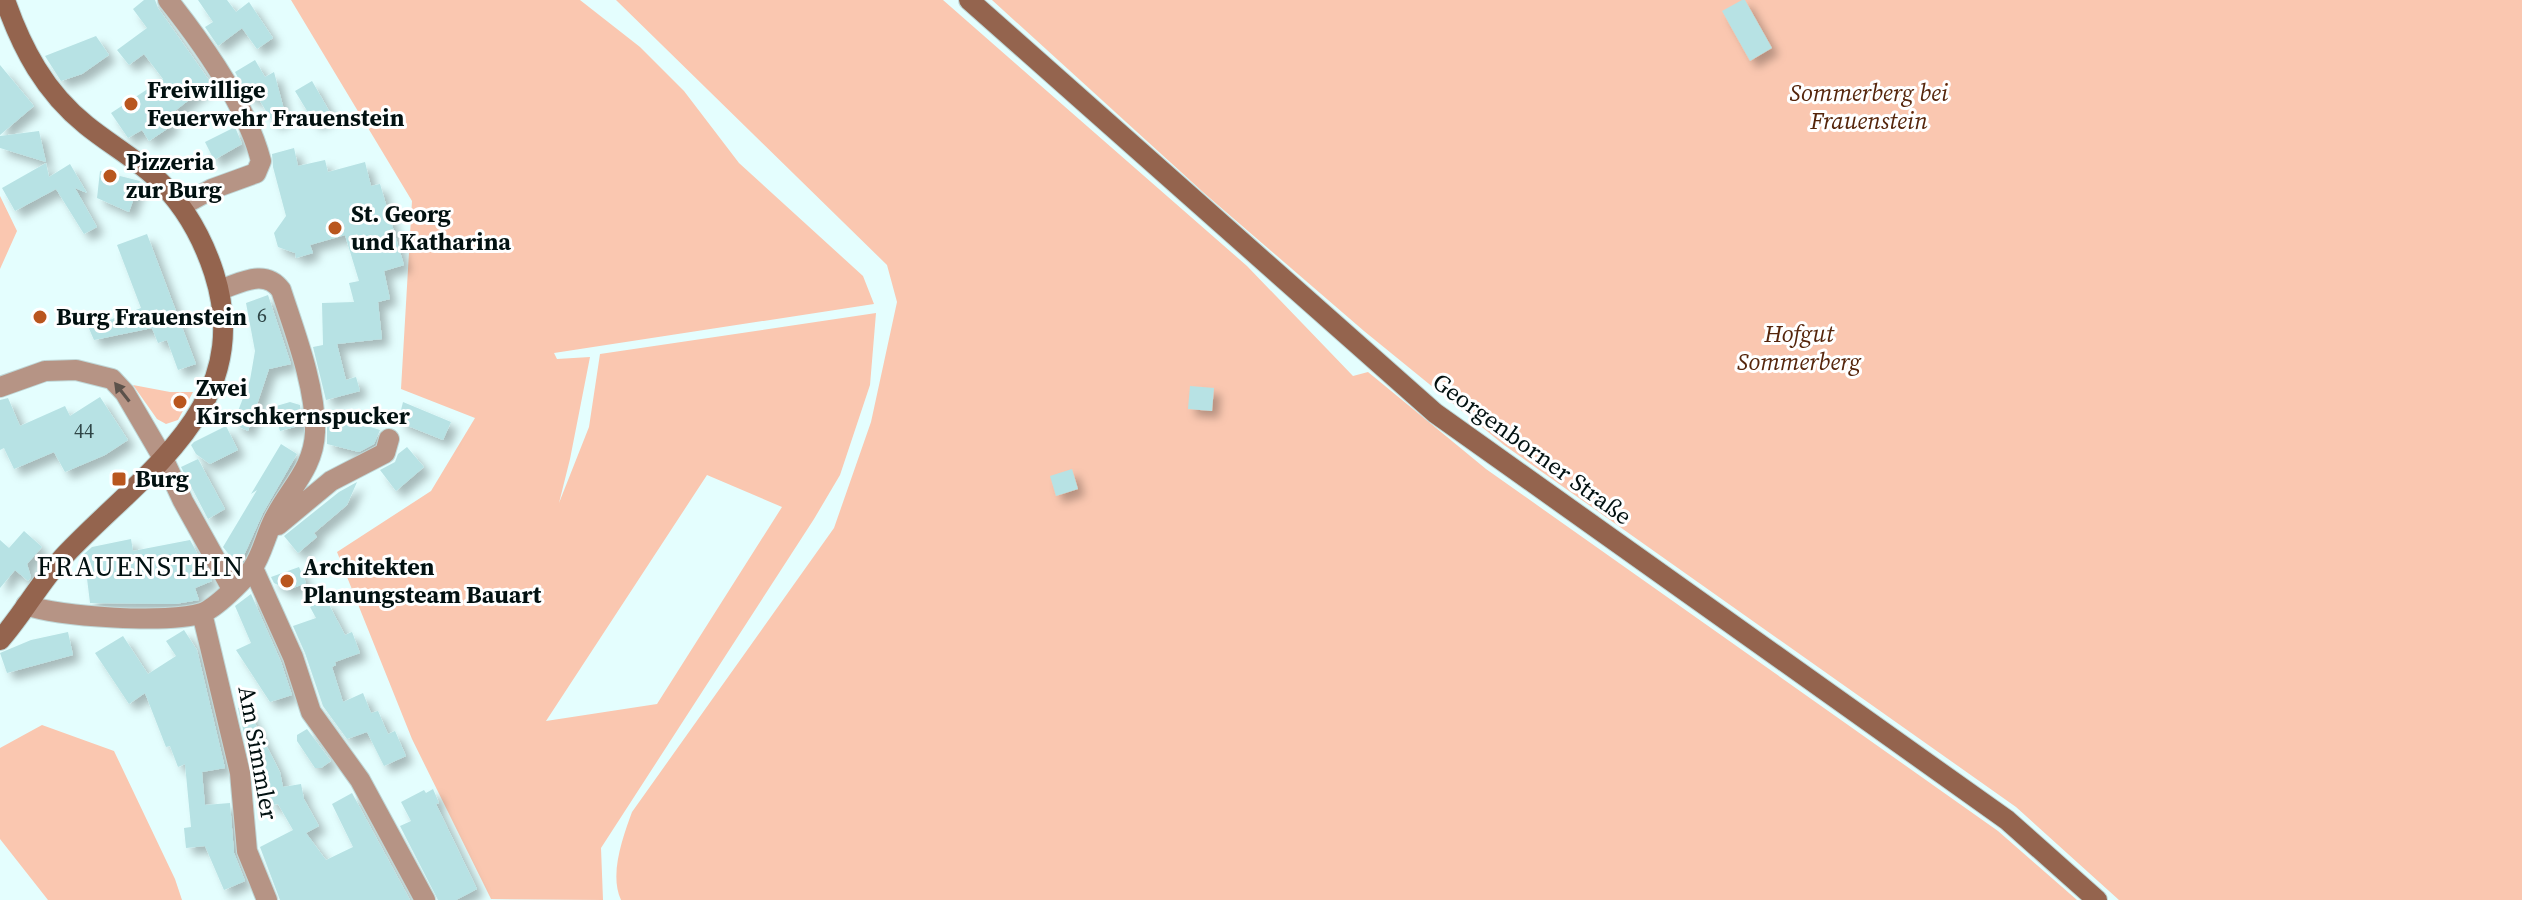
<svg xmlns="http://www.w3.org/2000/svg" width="2522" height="900" font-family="'Source Serif 4',serif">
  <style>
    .green { fill: #fac7b0; fill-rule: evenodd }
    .building { fill: #b7e2e4; filter: url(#shadow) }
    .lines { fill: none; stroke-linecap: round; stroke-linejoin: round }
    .minor-casing { stroke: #c0d8d8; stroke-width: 22 }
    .secondary-casing { stroke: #c0d8d8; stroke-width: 22 }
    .minor { stroke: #b69485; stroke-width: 20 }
    .secondary { stroke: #94644e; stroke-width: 20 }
    .oneway { fill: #5c524b }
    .poi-dot { fill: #b9561e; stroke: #fff; stroke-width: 3 }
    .labels { text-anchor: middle; stroke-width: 6; stroke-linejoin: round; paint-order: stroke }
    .number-label { font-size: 20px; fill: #2f4546 }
    .poi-label { font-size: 24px; font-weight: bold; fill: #021111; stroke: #fff; text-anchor: start }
    .park-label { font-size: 24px; font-style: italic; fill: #55250b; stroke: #fff }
    .street-label { font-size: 24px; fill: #021111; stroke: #fff }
    .quarter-label { font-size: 28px; letter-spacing: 2px; fill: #021111; stroke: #fff }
  </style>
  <defs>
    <filter id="shadow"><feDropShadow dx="7" dy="7" stdDeviation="4" flood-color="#0004"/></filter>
  </defs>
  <rect width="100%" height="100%" fill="#e4fefe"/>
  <!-- green -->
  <path class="green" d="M291 0H580L640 47 684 91 739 163 863 276 874 304 554 353 557 359 590 357 570 459 559 503 589 427 600 354 876 313 870 385 840 475 814 519 601 848 603 900 491 899 412 739 337 552 431 491 475 418 401 389 412 201ZM707 475 782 507 657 704 546 721Z
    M616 0H943L1247 266 1353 376 1368 372 1486 469 1998 831 2077 900H621C609 874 623 837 632 812L834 528 871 422 897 302 887 265Z
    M992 0H2522V900H2119L2016 807 1504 445 1364 331 1204 193Z
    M0 196 17 231 0 269Z
    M133 385 170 392H193L178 420 166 424 157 419Z
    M42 725 114 751 175 879 182 900H48L0 839V748Z"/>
  <!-- building -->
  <path class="building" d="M144 0H155L158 8 211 83 167 117 173 125 149 141 142 130 128 138 111 113 163 79 144 54 129 65 117 50 147 28 133 9Z
    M198 0H227L236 12 249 2 273 38 257 49 242 28 218 46 205 27 213 22Z
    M1742 0H1745L1772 48 1750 61 1722 11Z
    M96 36 109 55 82 74 61 81 45 56Z
    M255 60 265 77 274 72 286 117 274 124 257 96 250 100 235 72Z
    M0 65 34 106 0 135Z
    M312 81 331 114 315 124 295 91Z
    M235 127 242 144 214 160 205 142Z
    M39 131 46 162 0 148V136Z
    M294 148 298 166 325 160 328 172 365 162 371 186 380 184 404 265 384 271 390 299 378 302 382 339 337 344 346 380 356 377 360 391 326 400 313 347 323 345 322 303 354 302 349 283 359 281 345 235 310 245 313 253 296 258 295 253 278 247 274 233 286 216 273 167 272 154Z
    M46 163 49 177 70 164 87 193 75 188 97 227 84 234 56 189 15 211 2 188Z
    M100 171 140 181 129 212 97 198Z
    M147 234 196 364 178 370 167 340 158 343 152 328 94 340 84 317H106L107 321 141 308 117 245Z
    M268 295 291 364 269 369 248 431 233 424 250 380 255 351 246 303Z
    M1190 386 1214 388 1212 411 1188 409Z
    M100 397 128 440 105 455 65 472 54 452 14 469 4 448 0 450V400L8 398 20 426 65 406 70 416Z
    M290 402 300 405 302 425 280 431 273 407Z
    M403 402 451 422 443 440 398 422Z
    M327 413 380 430 374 444 359 452 327 444Z
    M226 426 238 450 210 464 196 454 191 445 194 442Z
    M281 444 297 454 263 513 241 562H235L223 547 257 490 251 494Z
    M407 447 424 467 396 491 380 470 395 462 398 454Z
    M198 459 225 509 208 519 181 467Z
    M1072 469 1078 489 1056 496 1050 476Z
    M357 482 347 505 314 533 317 537 298 553 284 536 339 492Z
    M24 531 42 547 27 564 31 577 28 581 15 570 0 588V540L9 548Z
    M131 539 133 551 190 540 212 581 195 588 199 600 175 604 90 603 84 554 92 547Z
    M299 567 306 583 288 590 274 583 271 577Z
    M251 594 281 662 292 695 270 702 236 650 251 643 235 606Z
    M326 599 345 635 352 632 360 653 335 662 336 665 332 667 343 702 363 693 371 713 378 711 388 734 395 731 406 756 384 766 367 732 347 739 323 706 305 653 293 626 316 618 310 607Z
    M184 630 197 650 225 768 202 772 205 805 230 803 234 853 245 881 224 890 205 846 186 848 184 828 191 827 185 764 178 767 170 746 166 747 145 693 129 704 95 653 123 636 148 674 176 656 166 641Z
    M68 632 73 655 7 673 0 653 31 640Z
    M246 706 280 772 283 787 301 784 304 799 319 826 306 833 326 860 353 847 332 804 352 793 410 900H280L260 847 293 830 278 804 270 805 262 758 251 763 238 708Z
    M307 729 331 761 321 768H315L297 741V735Z
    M433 789 439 803 436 804 477 889 456 900H438L400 826 411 821 401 802 424 790 426 793Z"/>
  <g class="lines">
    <defs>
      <path id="minor" d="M168 0C203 44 247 107 261 161L256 173 212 189 181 206
        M0 387 45 371 76 370 112 379 125 393 163 458 183 501 232 589
        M278 525 331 481 385 453 389 439
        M253 568 293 657 311 712 360 780 425 900
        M26 605C58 617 170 624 202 613 216 608 243 581 252 569 262 555 266 534 274 519 289 489 314 468 315 432 316 387 295 333 281 290 265 268 241 283 219 290
        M202 613 240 773 247 851 267 900"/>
      <path id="secondary" d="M969 0 1435 413 2007 820 2097 900
        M0 640C24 613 41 580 66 554 145 471 256 405 214 273 202 236 182 202 154 176 133 157 108 143 86 125 45 92 22 49 5 0"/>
    </defs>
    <!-- minor casing -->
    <use href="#minor" class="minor-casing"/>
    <!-- secondary casing -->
    <use href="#secondary" class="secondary-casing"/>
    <!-- minor -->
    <use href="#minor" class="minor"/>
    <!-- secondary -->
    <use href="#secondary" class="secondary"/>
  </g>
  <!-- one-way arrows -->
  <defs><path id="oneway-solid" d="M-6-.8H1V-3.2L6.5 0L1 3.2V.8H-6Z" transform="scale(2)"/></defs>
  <use class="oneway" href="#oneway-solid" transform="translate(122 392) rotate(-128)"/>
  <!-- markers -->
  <g class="poi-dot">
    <circle cx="131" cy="104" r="8"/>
    <circle cx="110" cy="176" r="8"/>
    <circle cx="335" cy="228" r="8"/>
    <circle cx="40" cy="317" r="8"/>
    <circle cx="180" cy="402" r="8"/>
    <rect x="111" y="471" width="16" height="16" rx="4"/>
    <circle cx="287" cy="581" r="8"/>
  </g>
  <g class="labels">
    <!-- number labels -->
    <g class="number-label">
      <text x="262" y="322">6</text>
      <text x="84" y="438">44</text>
    </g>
    <!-- poi labels -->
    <g class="poi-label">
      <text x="147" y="98">Freiwillige<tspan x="147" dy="28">Feuerwehr Frauenstein</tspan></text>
      <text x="126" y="170">Pizzeria<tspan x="126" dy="28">zur Burg</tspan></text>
      <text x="351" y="222">St. Georg<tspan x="351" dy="28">und Katharina</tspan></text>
      <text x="56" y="325">Burg Frauenstein</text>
      <text x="196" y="396">Zwei<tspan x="196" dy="28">Kirschkernspucker</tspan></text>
      <text x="135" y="487">Burg</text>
      <text x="303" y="575">Architekten<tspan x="303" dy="28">Planungsteam Bauart</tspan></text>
    </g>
    <!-- park labels -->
    <g class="park-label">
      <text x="1869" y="101">Sommerberg bei<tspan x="1869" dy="28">Frauenstein</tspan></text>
      <text x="1799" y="342">Hofgut<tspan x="1799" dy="28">Sommerberg</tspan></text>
    </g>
    <!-- street labels -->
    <g class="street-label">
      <text transform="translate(1532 449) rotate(36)" y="8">Georgenborner Straße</text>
      <text transform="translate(258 753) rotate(80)" y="8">Am Simmler</text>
    </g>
    <!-- quarter labels -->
    <g class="quarter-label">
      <text x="141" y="576">FRAUENSTEIN</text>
    </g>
  </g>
</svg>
